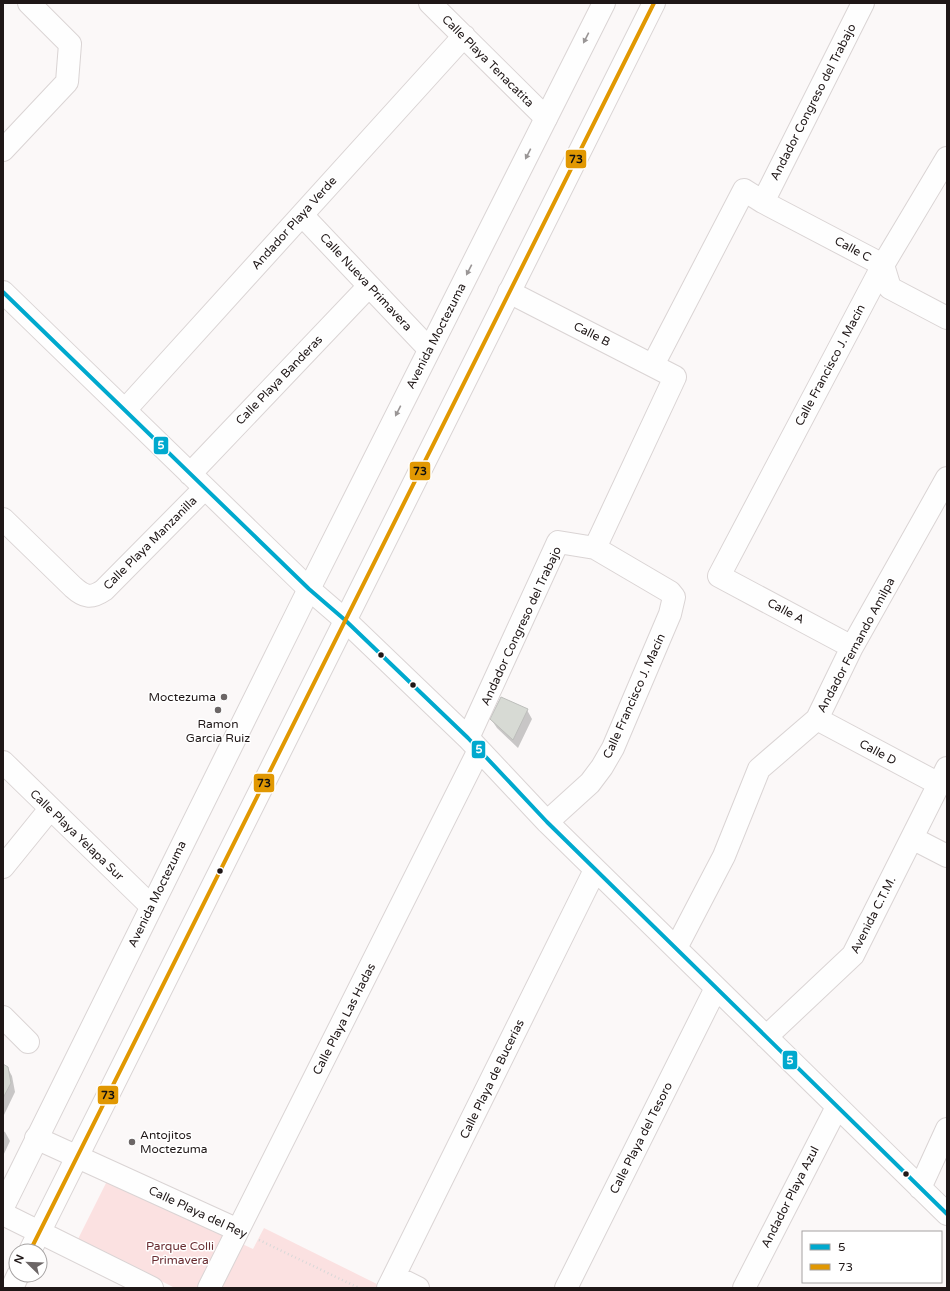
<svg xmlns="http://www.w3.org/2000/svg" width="950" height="1291" font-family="'Varela Round',sans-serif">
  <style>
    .green { fill: #fbe1e1 }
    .shadow { fill: #0003 }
    .building { fill: #d7dad4; stroke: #bdbebb }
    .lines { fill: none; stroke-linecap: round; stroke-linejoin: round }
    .street-casing { stroke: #dad4d4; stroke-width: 24 }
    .secondary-casing { stroke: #dad4d4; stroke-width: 24 }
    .path { stroke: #d8d8d8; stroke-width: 2.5; stroke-dasharray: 1 3; stroke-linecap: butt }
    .street { stroke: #fefefe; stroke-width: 22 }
    .secondary { stroke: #fefefe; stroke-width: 22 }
    .bus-1-casing { stroke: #fff; stroke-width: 7 }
    .bus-2-casing { stroke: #fff; stroke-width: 7 }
    .bus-1 { stroke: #00a9ce; stroke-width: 4 }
    .bus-2 { stroke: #e19802; stroke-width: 4 }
    .oneway { fill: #9a9696 }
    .bus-dot { fill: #1f1717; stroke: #fff; stroke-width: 1.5 }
    .poi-dot { fill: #6c6666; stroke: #fff; stroke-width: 1.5 }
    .labels { text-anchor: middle; stroke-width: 3; stroke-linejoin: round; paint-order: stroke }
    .street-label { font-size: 12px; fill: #1f1717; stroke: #fff }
    .poi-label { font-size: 12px; fill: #1f1717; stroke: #fff; text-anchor: end }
    .park-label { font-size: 12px; fill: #692d32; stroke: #fff }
    .line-badge { stroke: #fff; stroke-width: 1.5 }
    .badge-label { font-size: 11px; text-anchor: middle; font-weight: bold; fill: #fff }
    .pale-badge-label { font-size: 11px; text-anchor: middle; font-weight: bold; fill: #111 }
  </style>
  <rect width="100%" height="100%" fill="#fbf8f8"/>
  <!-- green -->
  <path class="green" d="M107 1181 253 1249 264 1228 385 1288H175L78 1239Z"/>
  <!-- shadow -->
  <path class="shadow" d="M527 710 532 719 518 748 497 728 491 719Z
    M3 1065 7 1067 12 1076 15 1092 3 1117Z
    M3 1131 5 1132 10 1141 3 1156Z"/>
  <!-- building -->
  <path class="building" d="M501 697 528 709 513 740 490 719Z
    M3 1064 8 1067 11 1083 3 1098Z"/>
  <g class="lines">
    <defs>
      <path id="street" d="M430 3 546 118
        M3 150 67 82 70 44 29 3
        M763 202 863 3
        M302 215 429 349
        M3 292 309 589 345 620 468 738 547 822 947 1214
        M509 292 675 377 595 548
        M653 365 744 190 763 202 883 265 890 288 947 318
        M125 410 464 36
        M190 474 369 286
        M3 519 73 587C84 597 91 599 104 590L205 488
        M852 647 719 576 883 265 947 158
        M817 719 939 784
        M468 738 558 542 595 548 670 592 674 597 670 614 613 748 602 767 590 783 547 822
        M3 762 151 906
        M912 838 947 856
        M3 867 50 809
        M676 948 724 856 759 769 817 719 852 647 947 478
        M3 1017 28 1042
        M766 1037 853 955 947 768
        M36 1138 238 1230
        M920 1188 947 1129
        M3 1214 152 1288
        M394 1276 418 1288
        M209 1288 479 750
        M388 1288 595 870
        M566 1288 716 988
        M744 1288 837 1107"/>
      <path id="secondary" d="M3 1207 309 589 604 3
        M30 1251 654 3
        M12 1288 18 1275"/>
    </defs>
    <!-- street casing -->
    <use href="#street" class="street-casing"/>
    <!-- secondary casing -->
    <use href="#secondary" class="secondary-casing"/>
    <!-- path -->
    <path class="path" d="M259 1240 359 1288"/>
    <!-- street -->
    <use href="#street" class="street"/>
    <!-- secondary -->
    <use href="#secondary" class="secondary"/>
    <defs>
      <path id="bus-1" d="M3 292 309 589 345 620 468 738 547 822 947 1214"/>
      <path id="bus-2" d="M30 1251 654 3"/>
    </defs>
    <!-- bus-1 casing -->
    <use href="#bus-1" class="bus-1-casing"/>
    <!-- bus-2 casing -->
    <use href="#bus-2" class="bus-2-casing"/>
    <!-- bus-1 -->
    <use href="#bus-1" class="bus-1"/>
    <!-- bus-2 -->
    <use href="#bus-2" class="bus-2"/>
  </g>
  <!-- one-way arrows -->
  <defs><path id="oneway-solid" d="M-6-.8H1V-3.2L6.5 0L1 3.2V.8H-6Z"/></defs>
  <g class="oneway">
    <use href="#oneway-solid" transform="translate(586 38) rotate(117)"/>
    <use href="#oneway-solid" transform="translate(528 154) rotate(117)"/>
    <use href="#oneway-solid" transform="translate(469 270) rotate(117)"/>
    <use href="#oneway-solid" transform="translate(398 411) rotate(117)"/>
  </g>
  <!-- markers -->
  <g class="bus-dot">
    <circle cx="381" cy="655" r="3.5"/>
    <circle cx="413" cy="685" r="3.5"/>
    <circle cx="220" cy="871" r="3.5"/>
    <circle cx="906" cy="1174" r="3.5"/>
  </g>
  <g class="poi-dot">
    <circle cx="224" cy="697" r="4"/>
    <circle cx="218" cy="710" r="4"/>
    <circle cx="132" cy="1142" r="4"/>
  </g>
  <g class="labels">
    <!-- street labels -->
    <g class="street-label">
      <text transform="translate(488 61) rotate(45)" y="4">Calle Playa Tenacatita</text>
      <text transform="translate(813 102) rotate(-63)" y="4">Andador Congreso del Trabajo</text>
      <text transform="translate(294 223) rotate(-48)" y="4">Andador Playa Verde</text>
      <text transform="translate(853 249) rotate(28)" y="4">Calle C</text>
      <text transform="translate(366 282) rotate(47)" y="4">Calle Nueva Primavera</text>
      <text transform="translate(592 334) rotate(27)" y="4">Calle B</text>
      <text transform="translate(436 336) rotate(-63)" y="4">Avenida Moctezuma</text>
      <text transform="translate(830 365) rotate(-62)" y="4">Calle Francisco J. Macín</text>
      <text transform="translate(279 380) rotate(-46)" y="4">Calle Playa Banderas</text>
      <text transform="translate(150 543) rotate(-45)" y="4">Calle Playa Manzanilla</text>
      <text transform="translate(786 611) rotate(28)" y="4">Calle A</text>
      <text transform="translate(521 626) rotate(-65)" y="4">Andador Congreso del Trabajo</text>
      <text transform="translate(856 645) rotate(-62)" y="4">Andador Fernando Amilpa</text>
      <text transform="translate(634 696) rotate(-66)" y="4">Calle Francisco J. Macín</text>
      <text transform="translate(878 752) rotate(28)" y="4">Calle D</text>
      <text transform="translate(77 835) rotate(44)" y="4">Calle Playa Yelapa Sur</text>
      <text transform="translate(157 894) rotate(-64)" y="4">Avenida Moctezuma</text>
      <text transform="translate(873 915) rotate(-63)" y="4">Avenida C.T.M.</text>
      <text transform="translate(344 1019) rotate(-63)" y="4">Calle Playa Las Hadas</text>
      <text transform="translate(492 1079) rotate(-64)" y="4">Calle Playa de Bucerías</text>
      <text transform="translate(641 1138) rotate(-63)" y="4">Calle Playa del Tesoro</text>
      <text transform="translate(790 1197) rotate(-63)" y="4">Andador Playa Azul</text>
      <text transform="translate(198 1212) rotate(25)" y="4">Calle Playa del Rey</text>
    </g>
    <!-- poi labels -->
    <g class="poi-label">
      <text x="216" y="701">Moctezuma</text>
      <text x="218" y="728" text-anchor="middle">Ramon<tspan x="218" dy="14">Garcia Ruiz</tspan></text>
      <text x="140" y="1139" text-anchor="start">Antojitos<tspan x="140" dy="14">Moctezuma</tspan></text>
    </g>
    <!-- park labels -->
    <g class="park-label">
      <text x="180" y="1250">Parque Colli<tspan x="180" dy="14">Primavera</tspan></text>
    </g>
  </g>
  <g class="line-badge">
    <rect x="565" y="149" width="22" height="20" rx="4" fill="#e19802"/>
    <rect x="153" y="436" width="16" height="19" rx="4" fill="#00a9ce"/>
    <rect x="409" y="461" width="22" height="20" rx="4" fill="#e19802"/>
    <rect x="471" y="740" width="15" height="19" rx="4" fill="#00a9ce"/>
    <rect x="253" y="773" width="22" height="20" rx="4" fill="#e19802"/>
    <rect x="782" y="1050" width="16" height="20" rx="4" fill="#00a9ce"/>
    <rect x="97" y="1085" width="22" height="20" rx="4" fill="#e19802"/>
  </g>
  <g class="badge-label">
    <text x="161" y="449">5</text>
    <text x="479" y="753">5</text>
    <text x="790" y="1064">5</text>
  </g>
  <g class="pale-badge-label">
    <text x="576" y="163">73</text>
    <text x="420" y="475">73</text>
    <text x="264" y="787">73</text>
    <text x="108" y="1099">73</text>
  </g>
  <!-- border -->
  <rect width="950" height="1291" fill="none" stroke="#1f1717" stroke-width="8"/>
  <!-- legend -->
  <rect x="802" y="1231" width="140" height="52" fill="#ffffff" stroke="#a5a2a2"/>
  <rect x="810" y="1244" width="20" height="6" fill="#00a9ce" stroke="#a5a2a2"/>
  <text x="838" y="1251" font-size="12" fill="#1f1717">5</text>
  <rect x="810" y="1264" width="20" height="6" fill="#e19802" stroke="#a5a2a2"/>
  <text x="838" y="1271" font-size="12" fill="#1f1717">73</text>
  <!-- north arrow -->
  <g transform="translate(28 1263) rotate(293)"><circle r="19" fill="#ffffff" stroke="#a5a2a2"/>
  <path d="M0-3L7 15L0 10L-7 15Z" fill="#6c6666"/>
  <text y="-6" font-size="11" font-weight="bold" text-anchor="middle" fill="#1f1717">N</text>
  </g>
</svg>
